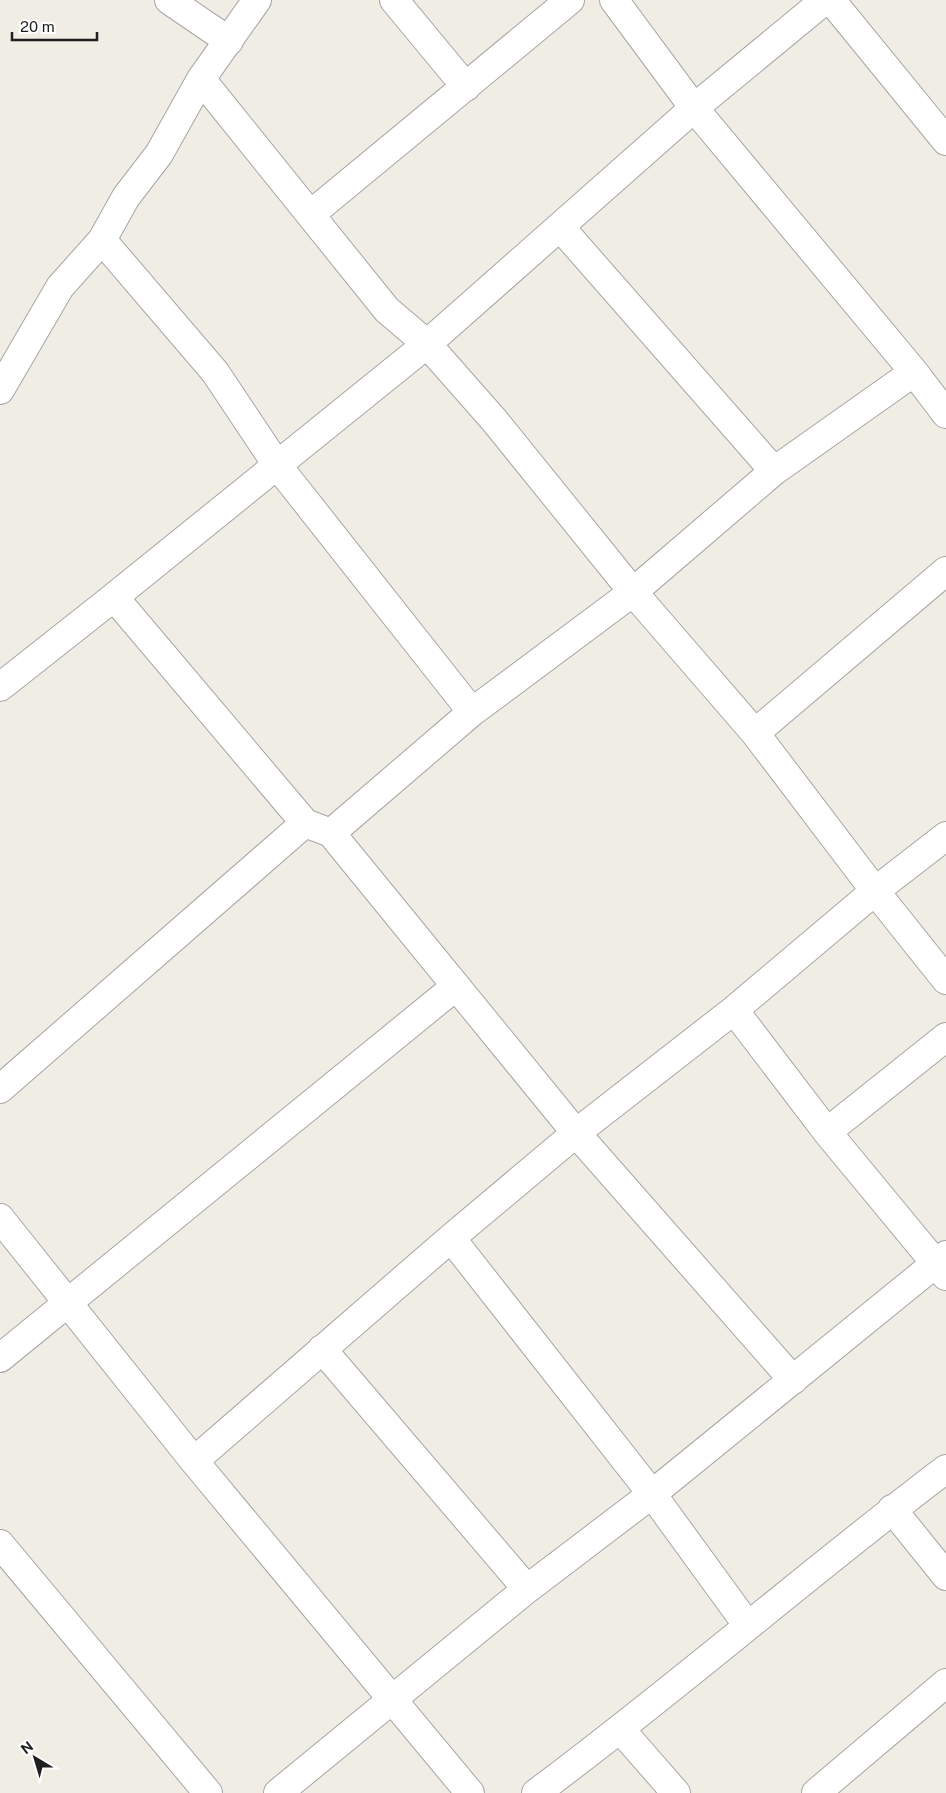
<svg xmlns="http://www.w3.org/2000/svg" width="946" height="1793" font-family="'Public Sans',sans-serif">
  <style>
    .lines { fill: none; stroke-linecap: round; stroke-linejoin: round }
    .minor-casing { stroke: #a6a6a6; stroke-width: 30 }
    .minor { stroke: #fff; stroke-width: 28 }
  </style>
  <rect width="100%" height="100%" fill="#f0ede4"/>
  <g class="lines">
    <defs>
      <path id="minor" d="M169 0 229 41
        M394 0 466 87
        M614 0 694 108 914 372 946 414
        M825 0 694 108 427 344 114 597 305 823 331 833 472 712 633 592 774 471 914 372
        M831 0 946 141
        M201 79 387 310 427 344 494 420 633 592 755 733 875 891 734 1010 576 1133 331 833
        M311 214 570 0
        M561 228 774 471
        M102 240 215 372 277 465 472 712
        M0 390 60 287 102 240 126 197 159 154 201 79 257 0
        M0 687 114 597
        M755 733 946 571
        M946 836 875 891 946 980
        M734 1010 827 1132 946 1276
        M0 1089 305 823
        M827 1132 946 1037
        M0 1218 194 1461 470 1793
        M451 1238 652 1494 748 1626
        M322 1349 527 1589
        M0 1358 455 987
        M194 1461 451 1238 576 1133 793 1380
        M892 1509 946 1576
        M0 1544 208 1793
        M621 1730 676 1793
        M278 1793 527 1589 652 1494 946 1255
        M536 1793C676 1689 807 1574 946 1469
        M816 1793 946 1683"/>
    </defs>
    <!-- minor casing -->
    <use href="#minor" class="minor-casing"/>
    <!-- minor -->
    <use href="#minor" class="minor"/>
  </g>
  <!-- north arrow -->
  <g transform="translate(35 1758) rotate(322)" stroke="#ffffff" stroke-width="4" paint-order="stroke">
  <path d="M0-4L9 19L0 12L-9 19Z" fill="#1f1f1f"/>
  <text y="-8" font-size="14" font-weight="bold" text-anchor="middle" fill="#1f1f1f">N</text>
  </g>
  <!-- scale -->
  <path d="M12 32v8h85v-8" fill="none" stroke="#1f1f1f" stroke-width="2.5"/>
  <text x="20" y="32" font-size="15" fill="#1f1f1f" stroke="#ffffff" stroke-width="4" paint-order="stroke">20 m</text>
</svg>
